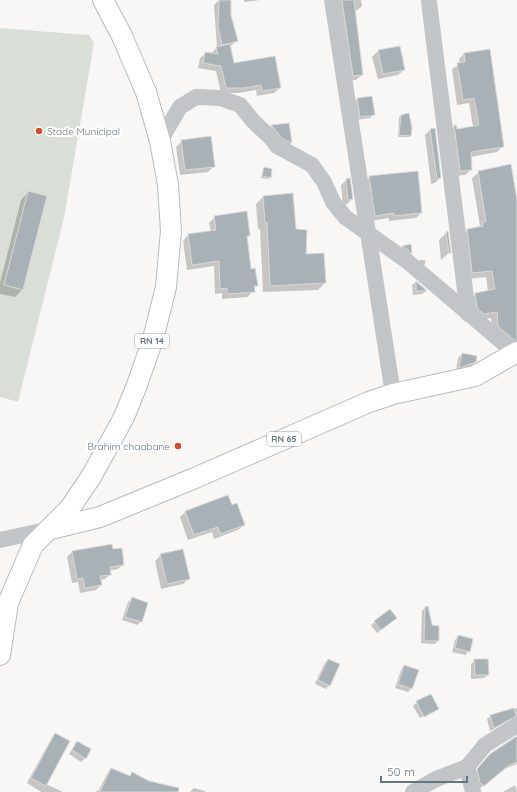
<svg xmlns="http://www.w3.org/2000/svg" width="517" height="792" font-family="Quicksand,sans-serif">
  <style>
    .green { fill: #d9dfd6 }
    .shadow { fill: #0003 }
    .building { fill: #a7b1b6; stroke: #d9d9d7 }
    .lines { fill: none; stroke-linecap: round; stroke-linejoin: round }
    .major-casing { stroke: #b6bbbe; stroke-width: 22 }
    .minor { stroke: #c1c5c8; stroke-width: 16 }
    .major { stroke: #fff; stroke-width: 20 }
    .poi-dot { fill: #e2482a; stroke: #fff; stroke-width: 1.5 }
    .labels { text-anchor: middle; stroke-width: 4; stroke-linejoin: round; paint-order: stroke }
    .shield { fill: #fff; stroke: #929ea5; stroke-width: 1 }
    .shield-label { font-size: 9px; font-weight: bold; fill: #63757f }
    .poi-label { font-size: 10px; fill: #63757f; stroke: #fff; text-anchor: start }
  </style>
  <rect width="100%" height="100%" fill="#f8f7f5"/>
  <!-- green -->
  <path class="green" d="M0 28 89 35 94 43 64 218 18 402 0 397Z"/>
  <!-- shadow -->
  <path class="shadow" d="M219 0H230V15L237 41 229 47 233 64 280 88 274 93 257 96 256 90 238 93H221L216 71 198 68 200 58 206 53 211 54 217 47 214 5Z
    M244 0H260L244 2Z
    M335 0H361L362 6 355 12 362 75 356 80 348 81Z
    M378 51 404 70 398 75 378 79 372 57Z
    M465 53 503 146 497 152 470 157 471 170 465 175 454 176 449 132 454 126 456 130 473 127 469 103 457 105 452 69 460 64 459 59Z
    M357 99 374 114 370 118 356 120 354 103Z
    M401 116 410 136 409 137H398L399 117Z
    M289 124 291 143 286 148 266 132 272 126Z
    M430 130 440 178 435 183 431 184 425 135Z
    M182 141 214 166 208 172 180 175 176 147Z
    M264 168 270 177 268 179 261 178Z
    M479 172 517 206V349L492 332 491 318 477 320 469 300 475 294 488 291 486 277 466 279 461 236 467 230 480 226 472 178Z
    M369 177 421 213 416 218 389 221V218L370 221 364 182Z
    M346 180 352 199 346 205H343L341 185Z
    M28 192 22 290 15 297 0 294V283L21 200Z
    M263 197 295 230 305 255 325 283 318 290 263 292 260 229H258L256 204Z
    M215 217 249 235 246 238 250 270 256 286 248 297 222 299V293L215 294 214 266 187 270 183 241 188 235 211 232 209 223Z
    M446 233 450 252 441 260 439 240Z
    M410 246 411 253 408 256 399 250 402 247Z
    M420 260H425V264L422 268 417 263Z
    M416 282 426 291 422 294 413 295 412 285Z
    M462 354 475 362 471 366 456 371 458 358Z
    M231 506 244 525 238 530 214 539 212 532 188 540 180 517 186 511Z
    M112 550 123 565 118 569 109 571 110 574 105 579 100 580 101 585 96 590 80 593 78 582 72 583 67 557 72 552Z
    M161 555 189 578 183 584 161 589 155 561Z
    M132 598 141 622 137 625 122 620 128 602Z
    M425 608 438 641 435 644 421 643 422 611Z
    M392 621 377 633 371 625 375 622Z
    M458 636 469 651 465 655 452 652 455 640Z
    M328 660 329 685 326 689 315 684 324 664Z
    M475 660 488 675 484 678 471 679V664Z
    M404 666 411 689 408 692 395 688 401 670Z
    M417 702 437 709 420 718 413 706Z
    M517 708V721L512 719 490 731 487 719 491 716Z
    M55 734 46 784 63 792H41L27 783 51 739Z
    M517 737V764L502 770 478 790 473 775 485 760Z
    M77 742 85 758 81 762 69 754Z
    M111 769 129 777 132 774 140 792H95L99 790 107 774Z
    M515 785 517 792H503Z
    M194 788 205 791V792H190Z"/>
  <!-- building -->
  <path class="building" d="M219 0H231V15L238 41 222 45 218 27Z
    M342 0H354L363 75 353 76Z
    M230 44 234 63 275 56 281 88 262 91 261 85 244 88H226L221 66 203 63 205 52 218 54 216 47Z
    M400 46 405 70 383 74 378 50Z
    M490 49 504 147 471 152 472 170 460 171 454 125H456L457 129 479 125 474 98 463 100 457 63 465 62 464 53Z
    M372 96 375 115 360 117 357 98Z
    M409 113 412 128 411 136 399 135 401 115Z
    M289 123 292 143 283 139 271 125Z
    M435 128 441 178 437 179 430 129Z
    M211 136 215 167 185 170 181 140Z
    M511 164 517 200V341H515L498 326 497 312 484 314 477 308 475 293 495 289 492 271 472 273 467 229 483 226 482 223 486 222 478 171Z
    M264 167 272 169 271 178 262 176Z
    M418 171 422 213 394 216V213L375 216 369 176Z
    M350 178 353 199 348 200 346 179Z
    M28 191 47 196 23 290 4 285Z
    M293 193 296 229 307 230 306 254 324 253 326 283 270 286 267 222 265 223 263 196Z
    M247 211 250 236H247L251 269 255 268 258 286H254L255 292 227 294V288L220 289 219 261 192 265 188 234 216 230 214 216Z
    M448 231 451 253H449L446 232Z
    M411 244 412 253 402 246Z
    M416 281 427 291H416Z
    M462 353 477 356 476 362 459 368Z
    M228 495 232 505 237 503 245 525 220 534 218 527 194 535 185 511Z
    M112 544 113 549 122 548 124 565 110 567 111 575 100 576 102 585 85 588 83 578 77 579 72 551Z
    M183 549 190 579 167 584 160 554Z
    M132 597 148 603 142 622 125 617Z
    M428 606 432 625 439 626V641H424L425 607Z
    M390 609 397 618 381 630 374 621Z
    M458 635 473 639 470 652 455 648Z
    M328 659 340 664 330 686 318 680Z
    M474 659H488L489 675H475Z
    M404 665 419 670 412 689 398 684Z
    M431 694 439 709 424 717 416 701Z
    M514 708 516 716 494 728 490 715Z
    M55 733 70 741 46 786 31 778Z
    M517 736V762L508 766 484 786 480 782 477 769 490 754Z
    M77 741 91 749 86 759 72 750Z
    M111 768 130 776 132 772 149 781 179 788 178 792H100Z"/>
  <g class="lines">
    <defs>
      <path id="major" d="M51 529 100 517 195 478 369 402 393 394 475 376 517 352
        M0 655 8 603 33 545 70 508 91 477 124 417 137 385 153 339 166 287 171 231 168 185 160 141 146 92 122 36 103 0"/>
    </defs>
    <!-- major casing -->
    <use href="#major" class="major-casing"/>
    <!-- minor -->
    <path class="minor" d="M332 0 393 394
      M429 2 468 314
      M160 141 180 107 196 97 220 98 240 105 253 121 271 138 277 146 312 165 324 182 333 202 345 217 407 261 515 353
      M0 540 51 529
      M413 792 436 779 467 767
      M473 792 467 767 485 745 517 725"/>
    <!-- major -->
    <use href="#major" class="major"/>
  </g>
  <!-- markers -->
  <g class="poi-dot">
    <circle cx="39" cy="131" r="4"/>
    <circle cx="178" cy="446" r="4"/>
  </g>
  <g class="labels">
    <!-- shield labels -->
    <g class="shield">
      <rect x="135" y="334" width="34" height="14" rx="3"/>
      <rect x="267" y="432" width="34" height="14" rx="3"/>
    </g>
    <g class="shield-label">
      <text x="152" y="344">RN 14</text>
      <text x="284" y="442">RN 65</text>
    </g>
    <!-- poi labels -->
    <g class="poi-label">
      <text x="47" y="135">Stade Municipal</text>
      <text x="170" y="450" text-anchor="end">Brahim chaabane</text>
    </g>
  </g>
  <!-- scale -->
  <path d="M381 776v6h86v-6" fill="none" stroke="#63757f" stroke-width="2"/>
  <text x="387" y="776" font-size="12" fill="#63757f" stroke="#ffffff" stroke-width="3" paint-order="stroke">50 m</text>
</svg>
